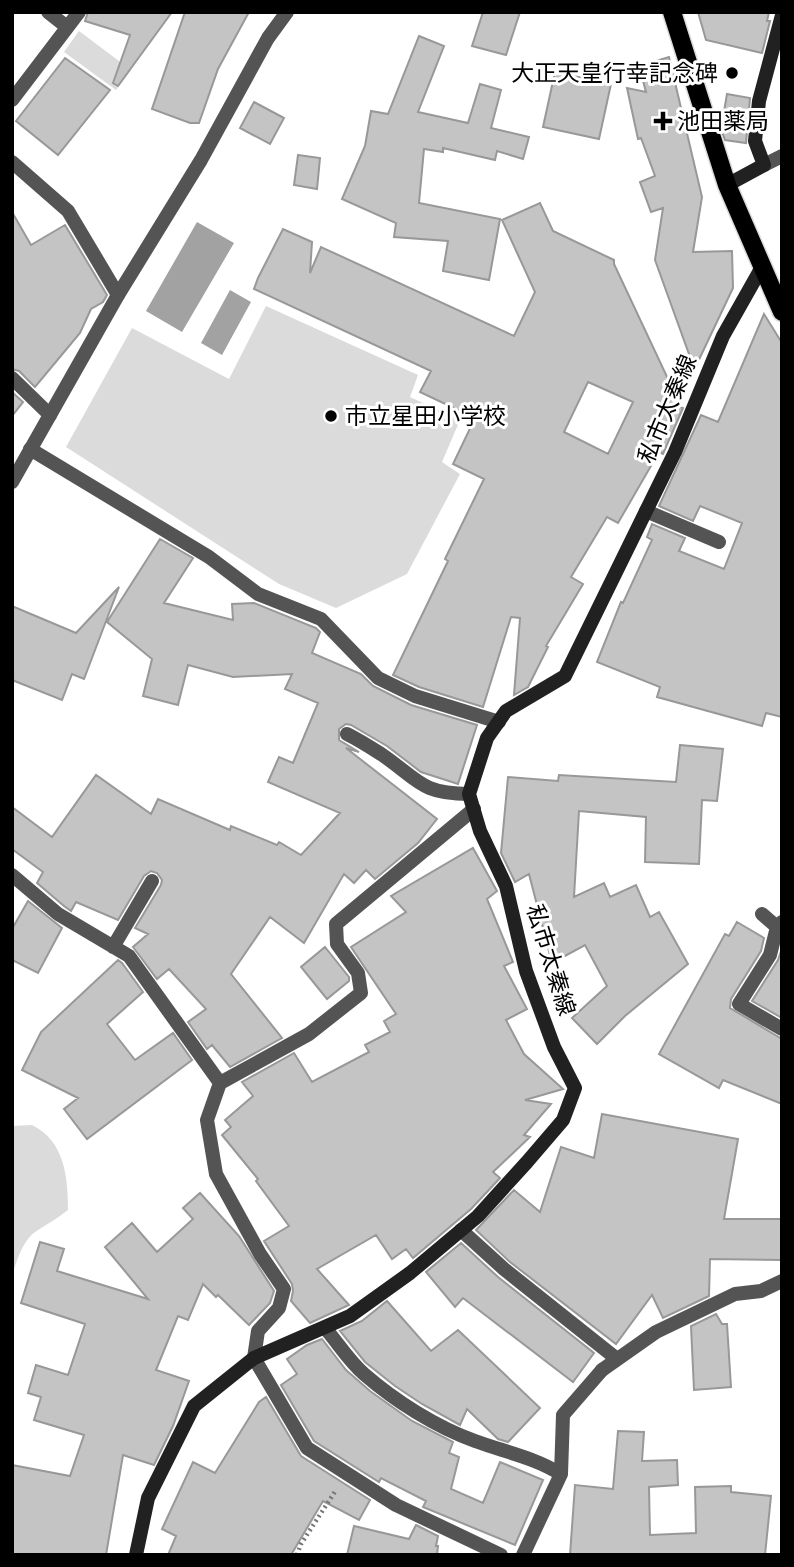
<svg xmlns="http://www.w3.org/2000/svg" width="794" height="1567" font-family="Barlow,'Noto Sans JP',sans-serif">
  <style>
    .green { fill: #dbdbdb }
    .water { fill: #a2a2a2 }
    .building { fill: #c4c4c4; stroke: #989898; stroke-width: 2; fill-rule: evenodd }
    .lines { fill: none; stroke-linecap: round; stroke-linejoin: round }
    .primary-casing { stroke: #dbdbdb; stroke-width: 21 }
    .path { stroke: #767676; stroke-width: 4.5; stroke-dasharray: 2 3.5; stroke-linecap: butt }
    .service { stroke: #545454; stroke-width: 14 }
    .minor { stroke: #545454; stroke-width: 14 }
    .tertiary { stroke: #545454; stroke-width: 14 }
    .secondary { stroke: #212121; stroke-width: 14 }
    .primary { stroke: #000; stroke-width: 18 }
    .poi-dot { fill: #000; stroke: #fff; stroke-width: 2.5 }
    .labels { text-anchor: middle; stroke-width: 6; stroke-linejoin: round; paint-order: stroke }
    .poi-label { font-size: 23px; fill: #000; stroke: #fff; text-anchor: start }
    .street-label { font-size: 23px; fill: #000; stroke: #fff }
  </style>
  <rect width="100%" height="100%" fill="#fff"/>
  <!-- green -->
  <path class="green" d="M79 31 131 70 116 90 64 52Z
    M266 306 418 375 410 397 460 420 442 462 460 474 407 574 336 608 279 584 66 447 132 328 229 379Z
    M32 1125C65 1141 68 1178 68 1210 58 1218 49 1223 38 1230 23 1239 18 1258 12 1275V1126Z"/>
  <!-- water -->
  <path class="water" d="M197 222 234 243 182 332 146 311Z
    M230 290 251 302 222 355 201 343Z"/>
  <!-- building -->
  <path class="building" d="M88 12H172L118 86 113 83 130 35 85 21Z
    M185 12H249L218 69 199 123H190L152 109Z
    M483 12H520L506 55 472 46Z
    M698 12H769L767 21H770L762 53 706 40Z
    M419 36 444 46 418 112 468 123 480 84 501 90 491 128 529 137 523 159 497 151 495 160 443 148V152L424 149 419 203 500 219 489 280 443 271 448 241 394 237 396 223 342 199 365 146 371 111 388 114Z
    M669 57 702 197 693 252 732 251 733 288 677 406 683 408 663 454 659 452 618 523 607 517 571 577 583 584 546 646 548 647 528 687 514 695 520 618 511 617 483 707 419 687 393 675 448 561 445 559 484 479 453 464 475 418 420 392 431 371 254 289 258 278 283 229 312 242 310 273 321 247 514 336 535 292 502 220 540 203 553 231 614 260V264L668 379 694 368 655 260 663 208 651 212 640 182 655 176 641 138 638 139 627 88 646 92 639 66ZM588 382 633 402 608 454 564 432Z
    M65 58 110 90 58 155 16 121Z
    M555 72 611 84 599 139 543 127Z
    M727 94 750 98 746 143 725 140 721 129Z
    M254 102 284 118 270 144 240 128Z
    M298 155 320 158 317 189 294 185Z
    M12 212 31 245 65 225 107 295 103 302 91 309 80 333 35 387 19 371 12 369Z
    M764 314 782 343V717L766 713 762 726 657 697 660 687 597 662 621 602 623 603 652 540 647 537 652 524 685 538 679 551 724 569 742 523 700 506 693 521 659 506 701 415 718 422Z
    M12 392 23 402 12 416Z
    M160 539 193 558 164 603 233 620 232 604 254 603 316 628 320 632 312 653 361 674 373 686 411 705 477 725 458 784 421 772 387 746 351 725 346 724 339 729V740L359 752 346 748 437 819 418 843 375 879 366 870 354 883 344 874 304 943 270 917 231 974 282 1038 230 1067 212 1045 207 1049 188 1022 206 1009 169 969 157 979 133 947 148 934 135 928 161 885 162 880 157 873 151 871 144 876 118 920 76 902 71 911 64 906 37 883 43 872 12 849V807L52 837 96 775 151 814 158 799 230 830 231 826 277 845 279 842 301 855 340 813 268 782 279 757 293 763 318 703 285 689 292 674 233 677 188 665 178 705 143 696 152 659 107 622Z
    M119 587 84 679 72 674 62 700 12 680V606L76 633Z
    M680 745 723 749 717 801 702 800 699 864 645 862 646 817 579 811 574 897 604 883 610 897 636 885 650 917 659 912 688 964 625 1016 597 1044 572 1018 607 986 585 945 552 963 529 874 515 882 501 853 508 777 558 781 559 775 676 782Z
    M473 848 497 891 487 899 513 962 504 966 527 1009 506 1020 524 1054 563 1089 525 1100 551 1104 524 1135 530 1137 493 1172 500 1178 471 1209 413 1258 406 1249 392 1259 376 1235 317 1269 349 1305 310 1323 291 1301 293 1291 292 1284 264 1241 289 1226 256 1181 258 1179 222 1135 231 1127 225 1120 253 1096 242 1082 294 1053 312 1082 369 1052 365 1045 390 1032 384 1021 396 1014 351 947 406 912 391 896Z
    M28 901 62 928 38 973 12 960V929Z
    M737 922 764 938 761 951 731 999 730 1008 782 1039V1104L723 1080 719 1088 659 1054 725 934 729 936Z
    M325 947 349 977V981L327 999 301 967Z
    M782 948V1018L752 1001 778 960Z
    M118 960 122 963 143 992 107 1024 135 1060 173 1033 192 1060 87 1139 64 1109 78 1098 22 1070 41 1032Z
    M602 1114 738 1139 724 1219H782V1260L710 1259 709 1296 663 1318 652 1295 616 1344 510 1262 476 1230 514 1190 540 1212 561 1147 594 1158Z
    M200 1193 239 1236 274 1291 270 1303 249 1325 218 1295 216 1297 203 1284 188 1320 178 1316 156 1370 189 1381 173 1426 154 1465 123 1455 106 1555H12V1465L70 1476 84 1435 34 1420 41 1397 28 1393 36 1365 68 1375 85 1324 21 1303 40 1242 64 1249 57 1271 148 1299 105 1247 132 1223 157 1252 193 1219 183 1208Z
    M461 1243 498 1277 594 1353 573 1382 463 1298 455 1307 426 1272Z
    M387 1301 431 1351 458 1330 540 1408 508 1442 498 1439 467 1409 460 1425 422 1404 395 1386 365 1362 340 1331 362 1321Z
    M716 1314 722 1324H727L731 1387 694 1390 691 1326Z
    M322 1339 346 1370 370 1391 412 1421 453 1442 449 1453 459 1457 451 1489 483 1503 500 1462 543 1480 515 1545 423 1507 426 1501 381 1478 379 1482 314 1441 281 1385 297 1374 287 1359 307 1345Z
    M266 1397 301 1456 370 1500 359 1520 323 1501 291 1555H168L176 1536 162 1529 193 1462 215 1473 259 1402Z
    M618 1431 644 1432 642 1461 677 1460 678 1485 649 1487 650 1535 696 1533 695 1487 731 1486V1492L771 1496 765 1555H570L575 1485 613 1489Z
    M416 1525 438 1536 436 1546H438L437 1555H347L354 1526 409 1539Z"/>
  <g class="lines">
    <defs>
      <path id="primary" d="M672 12 727 185 782 312"/>
    </defs>
    <!-- primary casing -->
    <use href="#primary" class="primary-casing"/>
    <!-- path -->
    <path class="path" d="M297 1555 301 1544 336 1490"/>
    <!-- service -->
    <path class="service" d="M48 12 67 27
      M12 100 79 12
      M12 378 50 415
      M30 449 209 557 258 594 321 619 378 678 415 696 499 722
      M646 511 719 542
      M347 734C359 740 370 747 381 754 418 779 420 794 469 794
      M12 875 58 914 129 956 220 1083 207 1120 216 1174 260 1254 284 1289 279 1308 258 1331 254 1358 307 1448 396 1505 501 1555
      M762 914 777 927
      M782 922 777 927 770 955 739 1004 782 1029
      M113 947 152 881
      M220 1083 309 1034 361 993 358 973 337 944 336 924 474 809
      M461 1230 504 1269 617 1359
      M325 1328C338 1343 349 1361 364 1374 395 1401 436 1427 475 1441 505 1452 533 1457 561 1474
      M523 1555 561 1474 563 1415 602 1370"/>
    <!-- minor -->
    <path class="minor" d="M12 162 68 211 118 295
      M764 165 782 156
      M602 1370 656 1332 735 1294 761 1291 782 1281"/>
    <!-- tertiary -->
    <path class="tertiary" d="M12 482 118 295 201 160 268 38 287 12"/>
    <!-- secondary -->
    <path class="secondary" d="M727 185 764 165 755 141 759 101 782 15
      M136 1555 148 1498 194 1406 254 1358 350 1316 410 1273 478 1216 527 1162 563 1120 575 1088 554 1047 526 971 506 886 480 831 469 794 487 738 506 711 565 676 675 452 723 336 762 267"/>
    <!-- primary -->
    <use href="#primary" class="primary"/>
  </g>
  <!-- markers -->
  <g class="poi-dot">
    <circle cx="732" cy="73" r="7"/>
    <path d="M659.5 110.5h7v7h7v7h-7v7h-7v-7h-7v-7h7z"/>
    <circle cx="331" cy="416" r="7"/>
  </g>
  <g class="labels">
    <!-- poi labels -->
    <g class="poi-label">
      <text x="718" y="81" text-anchor="end">大正天皇行幸記念碑</text>
      <text x="677" y="129">池田薬局</text>
      <text x="345" y="424">市立星田小学校</text>
    </g>
    <!-- street labels -->
    <g class="street-label">
      <text transform="translate(667 409) rotate(-67)" y="8">私市太秦線</text>
      <text transform="translate(551 960) rotate(73)" y="8">私市太秦線</text>
    </g>
  </g>
  <!-- border -->
  <rect width="794" height="1567" fill="none" stroke="#000000" stroke-width="28"/>
</svg>
